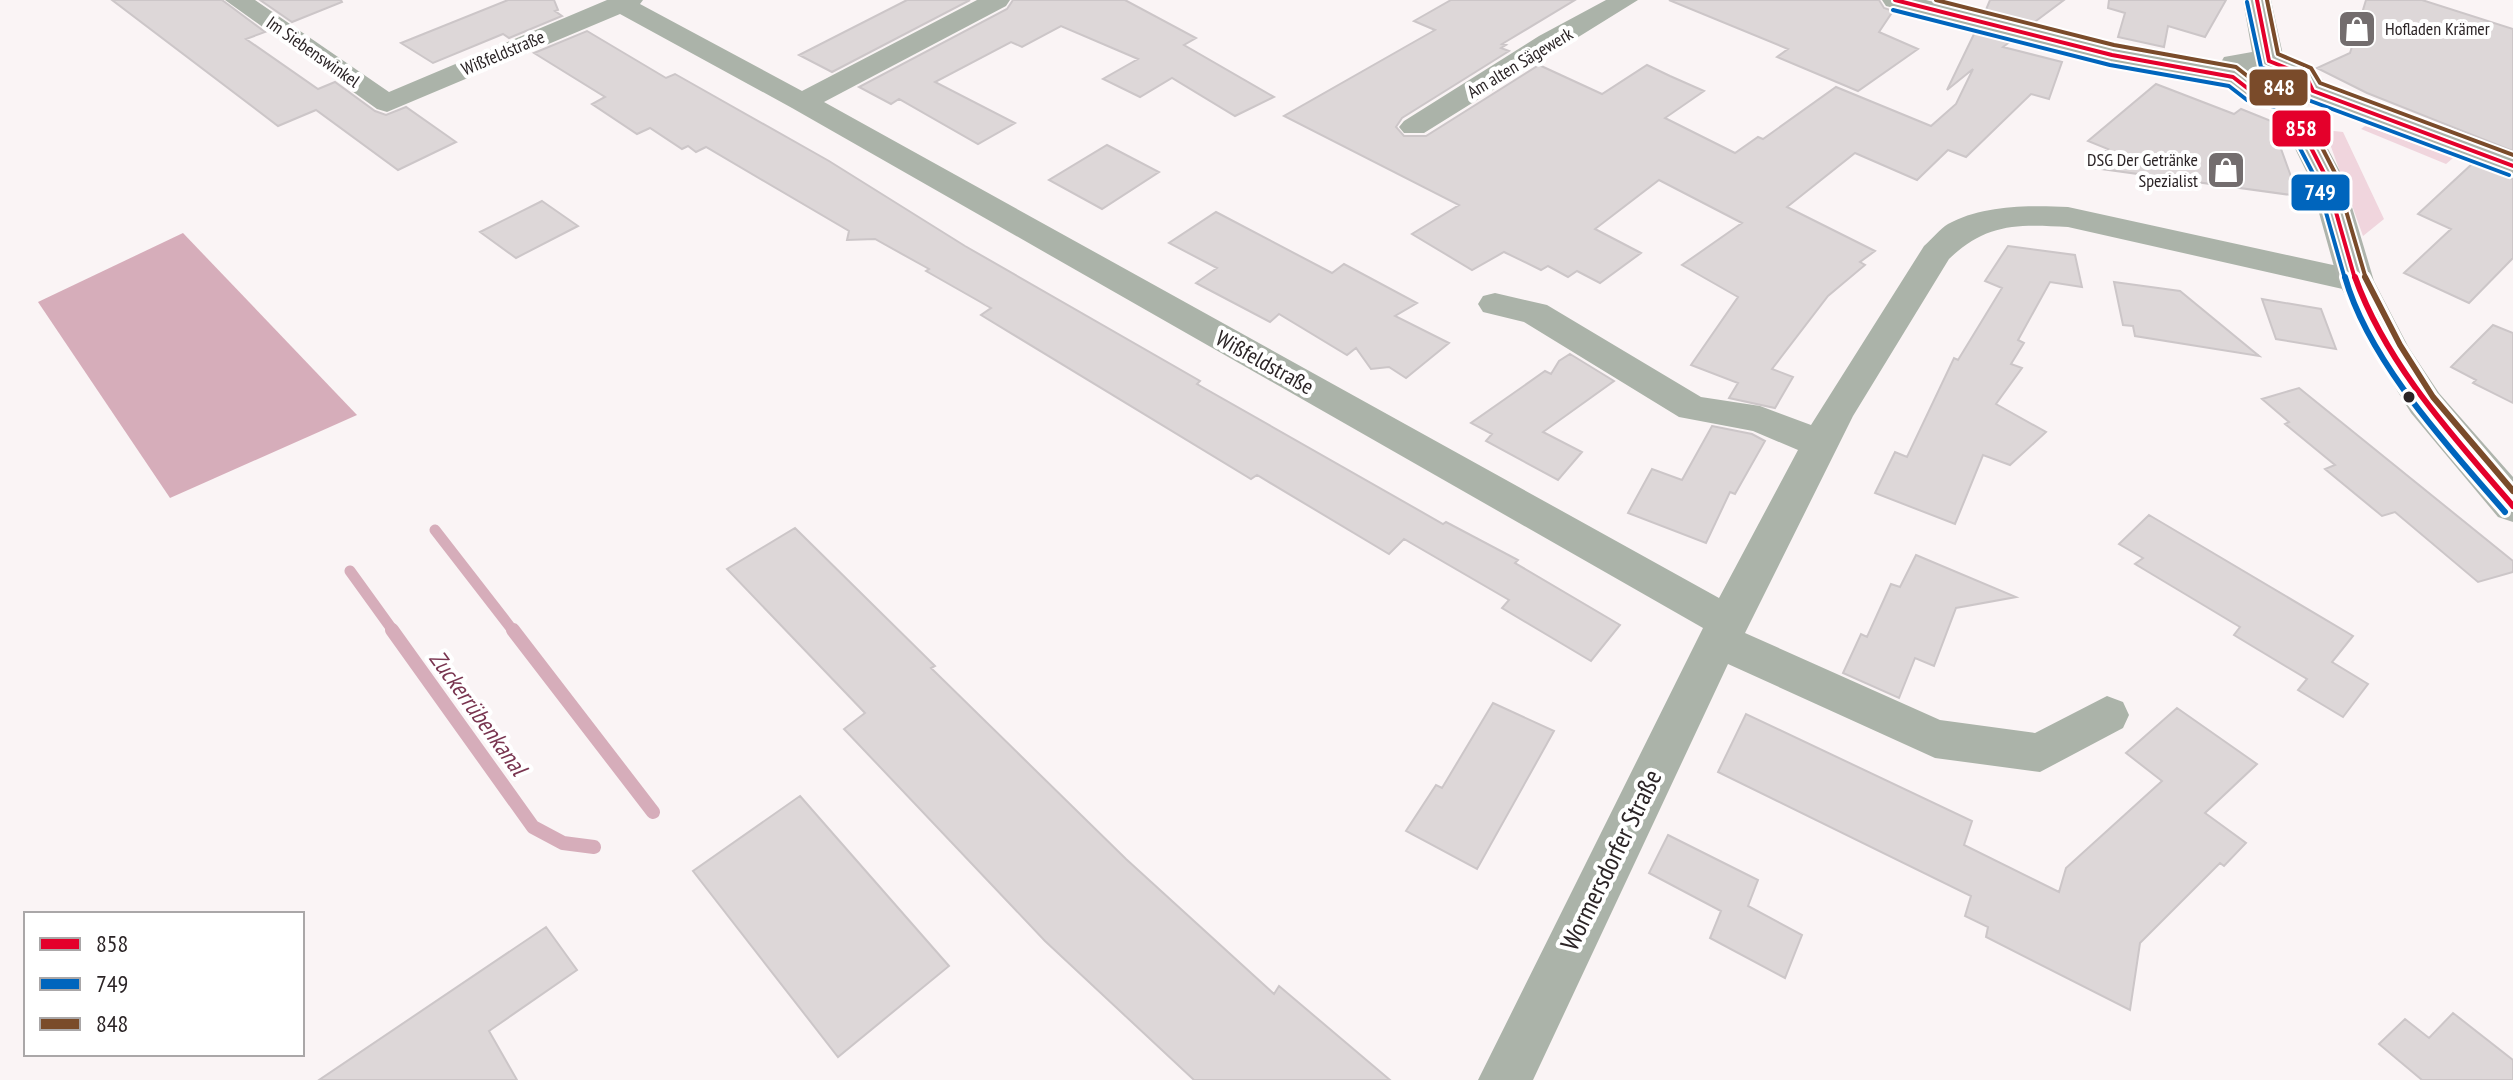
<svg xmlns="http://www.w3.org/2000/svg" width="2513" height="1080" font-family="'PT Sans Narrow',sans-serif">
  <style>
    .green { fill: #f0d5dd }
    .water { fill: #d6adba }
    .lines { fill: none; stroke-linecap: round; stroke-linejoin: round }
    .stream-far1 { stroke: #d6adba; stroke-width: 11 }
    .stream { stroke: #d6adba; stroke-width: 14 }
    .building { fill: #ddd7d8; stroke: #ccc6c8; stroke-width: 2 }
    .minor { fill: #abb3a9; fill-rule: evenodd }
    .major { fill: #aeb4ac; fill-rule: evenodd }
    .bus-1-far1-casing { stroke: #fff; stroke-width: 8 }
    .bus-1-casing { stroke: #fff; stroke-width: 12 }
    .bus-2-far1-casing { stroke: #fff; stroke-width: 8 }
    .bus-2-casing { stroke: #fff; stroke-width: 12 }
    .bus-3-far1-casing { stroke: #fff; stroke-width: 8 }
    .bus-3-casing { stroke: #fff; stroke-width: 12 }
    .bus-1-far1 { stroke: #e4002b; stroke-width: 4 }
    .bus-1 { stroke: #e4002b; stroke-width: 6 }
    .bus-2-far1 { stroke: #0065bd; stroke-width: 4 }
    .bus-2 { stroke: #0065bd; stroke-width: 6 }
    .bus-3-far1 { stroke: #7a4b2a; stroke-width: 4 }
    .bus-3 { stroke: #7a4b2a; stroke-width: 6 }
    .bus-dot { fill: #2b2426; stroke: #fff; stroke-width: 3 }
    .labels { text-anchor: middle; stroke-width: 8; stroke-linejoin: round; paint-order: stroke }
    .far-poi-label { font-size: 18px; fill: #2b2426; stroke: #fff; text-anchor: start }
    .far-street-label { font-size: 18px; fill: #2b2426; stroke: #fff }
    .street-label { font-size: 22px; fill: #2b2426; stroke: #fff }
    .water-label { font-size: 24px; font-style: italic; fill: #793550; stroke: #fff }
    .near-street-label { font-size: 26px; fill: #2b2426; stroke: #fff }
    .line-badge { stroke: #fff; stroke-width: 3 }
    .badge-label { font-size: 22px; text-anchor: middle; font-weight: bold; fill: #fff }
  </style>
  <rect width="100%" height="100%" fill="#faf4f5"/>
  <!-- green -->
  <path class="green" d="M2365 126 2369 127 2453 158 2446 164 2361 129Z
    M2325 130 2343 132 2384 219 2363 236Z"/>
  <!-- water -->
  <path class="water" d="M183 233 357 415 170 498 38 302Z"/>
  <g class="lines">
    <!-- stream-far1 -->
    <path class="stream-far1" d="M435 530 514 632
      M350 571 394 632"/>
    <!-- stream -->
    <path class="stream" d="M392 630 533 827 563 843 594 847
      M513 630 653 812"/>
  </g>
  <!-- building -->
  <path class="building" d="M112 0H222L265 32 246 39 318 89 335 82 375 111 386 115 406 107 456 142 398 170 316 110 278 126Z
    M260 0H341L342 2 292 22Z
    M508 0H554L558 10 555 11 562 16 509 38 503 34 433 63 401 43Z
    M907 0H970L832 72 799 55Z
    M1013 0H1125L1196 38 1184 45 1274 97 1235 116 1172 78 1140 97 1103 79 1138 59 1061 26 1022 47 1011 42 935 82 1015 123 978 144 899 99 891 104 859 87 1007 9Z
    M1451 0H1575L1502 44 1506 45 1501 48 1509 51 1402 118 1396 127 1404 136H1426L1539 65 1602 94 1647 65 1670 76 1704 91 1665 118 1735 153 1758 137 1763 139 1836 87 1931 126 1956 104 1973 69 1947 90 1975 32 2011 41 2003 47 2062 62 2049 99 2031 94 1966 157 1948 150 1917 180 1855 153 1787 207 1875 251 1860 262 1865 265 1828 296 1772 369 1793 377 1775 408 1729 398 1738 383 1691 365 1738 297 1682 265 1742 223 1659 180 1595 229 1641 253 1600 283 1577 271 1568 277 1548 266 1541 270 1504 252 1472 270 1412 234 1459 205 1284 116 1435 30 1414 21Z
    M1669 0H1879L1884 8 1893 11 1879 32 1918 49 1858 91 1777 57 1788 49Z
    M1990 0H2064L2032 24 1985 12Z
    M2109 0H2226L2205 37 2168 26 2164 47 2118 37 2125 13 2108 8Z
    M2366 0H2422L2513 29V151L2367 93 2317 68 2350 53Z
    M587 31 666 78 675 74 829 161 965 246 1200 381 1197 384 1443 524 1446 522 1518 560 1515 563 1620 625 1591 661 1502 608 1509 600 1404 539 1389 554 1257 475 1251 479 981 315 991 308 926 271 929 269 875 239 847 240 849 231 706 147 696 152 688 146 682 149 650 128 637 134 592 104 605 97 534 53Z
    M2156 84 2234 114 2241 109 2271 121 2298 196 2087 167 2108 149 2088 141Z
    M1107 145 1159 172 1102 209 1049 180Z
    M2472 164 2513 179V258L2469 303 2404 273 2451 229 2418 214Z
    M542 201 578 226 516 258 480 232Z
    M1216 212 1332 273 1344 264 1417 303 1395 316 1449 343 1406 378 1389 367 1371 369 1356 348 1347 355 1279 314 1270 322 1196 283 1217 268 1169 243Z
    M2008 246 2075 255 2082 287 2050 282 2018 340 2024 343 2011 364 2022 368 1996 404 2046 432 2010 465 1983 455 1955 524 1875 493 1895 452 1907 457 1954 358 1958 360 2002 288 1985 281Z
    M2114 282 2180 291 2259 356 2135 336 2133 326 2123 325Z
    M2262 299 2321 309 2336 349 2276 339Z
    M2493 325 2513 333V403L2473 383 2476 380 2451 367Z
    M1570 354 1614 381 1543 432 1582 452 1558 480 1486 441 1492 434 1471 423 1545 371 1551 374 1559 361Z
    M2299 388 2513 561V572L2478 582 2395 512 2382 516 2325 469 2335 465 2285 424 2289 422 2262 399Z
    M1712 426 1752 434 1765 441 1735 494 1730 492 1706 543 1628 513 1652 469 1682 480Z
    M2149 515 2353 636 2332 662 2368 684 2343 717 2298 690 2307 679 2234 635 2240 627 2135 564 2143 558 2119 544Z
    M795 528 935 666 931 668 1126 859 1274 994 1279 986 1390 1080H1194L1045 941 844 729 865 713 727 569Z
    M1916 555 2016 597 1956 608 1934 666 1915 658 1899 698 1843 673 1861 634 1867 637 1891 584 1900 587Z
    M1493 703 1554 731 1477 869 1406 831 1436 785 1442 788Z
    M2177 708 2257 764 2205 813 2246 843 2224 866 2220 863 2140 943 2130 1010 1986 937 1988 927 1965 916 1971 896 1718 772 1746 714 1972 821 1964 845 2059 892 2066 868 2162 781 2126 753Z
    M800 796 949 966 838 1057 693 871Z
    M1668 835 1758 880 1748 906 1802 935 1785 978 1710 938 1721 911 1649 873Z
    M546 927 577 970 489 1031 517 1080H319Z
    M2453 1013 2513 1060V1080H2422L2379 1044 2405 1019 2429 1038Z"/>
  <g class="lines">
    <!-- minor -->
    <path class="minor" d="M225 0H255L389 92 607 0H643L640 4 802 91 977 0H1010L1006 6 824 102 1719 598 1798 450 1753 431 1679 417 1524 322 1483 312 1478 304 1483 296 1495 293 1547 305 1701 397 1760 406 1811 425 1924 246C1932 239 1940 229 1948 224 1982 205 2030 205 2068 207L2356 270 2368 274 2373 281 2368 288 2356 292 2068 227C2018 224 1986 223 1949 259L1853 416 1745 633 1940 720 2035 733 2107 696 2123 702 2129 715 2123 728 2040 772 1935 758 1728 664 1533 1080H1478L1703 628 792 108 620 14 387 112 377 109Z
      M1606 0H1638L1424 133H1404L1399 127 1404 121 1539 36Z
      M1882 0H1926L2112 47 2233 69 2243 71 2247 77 2243 83 2233 85 2112 63 1886 6Z"/>
    <!-- major -->
    <path class="major" d="M2243 0H2271L2283 55 2311 66 2327 85 2513 154V176L2316 103 2305 106 2343 177 2374 281 2409 348 2439 393 2513 477V522L2498 517 2411 413 2372 350 2338 281 2309 177 2275 108 2234 94 2216 71 2224 57 2252 52ZM2261 69 2282 75 2296 88 2274 89 2247 71Z"/>
    <defs>
      <path id="bus-1-far1" d="M1895 0 2112 55 2233 77 2251 91 2286 99 2326 177 2355 279
        M2257 0 2269 61 2306 76 2313 91 2513 166"/>
      <path id="bus-1" d="M2355 277C2387 366 2453 436 2513 506"/>
      <path id="bus-2-far1" d="M2247 2 2261 67 2299 84 2308 100 2509 175
        M1893 10 2110 65 2229 86 2247 100 2279 108 2317 181 2345 279"/>
      <path id="bus-2" d="M2345 277C2369 362 2448 446 2505 512"/>
      <path id="bus-3-far1" d="M1936 0 2114 45 2236 67 2255 82 2293 91 2335 173 2366 279
        M2267 0 2278 54 2311 68 2320 83 2513 155"/>
      <path id="bus-3" d="M2365 277 2400 345 2433 397 2513 491"/>
    </defs>
    <!-- bus-1-far1 casing -->
    <use href="#bus-1-far1" class="bus-1-far1-casing"/>
    <!-- bus-1 casing -->
    <use href="#bus-1" class="bus-1-casing"/>
    <!-- bus-2-far1 casing -->
    <use href="#bus-2-far1" class="bus-2-far1-casing"/>
    <!-- bus-2 casing -->
    <use href="#bus-2" class="bus-2-casing"/>
    <!-- bus-3-far1 casing -->
    <use href="#bus-3-far1" class="bus-3-far1-casing"/>
    <!-- bus-3 casing -->
    <use href="#bus-3" class="bus-3-casing"/>
    <!-- bus-1-far1 -->
    <use href="#bus-1-far1" class="bus-1-far1"/>
    <!-- bus-1 -->
    <use href="#bus-1" class="bus-1"/>
    <!-- bus-2-far1 -->
    <use href="#bus-2-far1" class="bus-2-far1"/>
    <!-- bus-2 -->
    <use href="#bus-2" class="bus-2"/>
    <!-- bus-3-far1 -->
    <use href="#bus-3-far1" class="bus-3-far1"/>
    <!-- bus-3 -->
    <use href="#bus-3" class="bus-3"/>
  </g>
  <!-- icons -->
  <defs>
    <symbol id="shop-square" viewBox="-11 -11 22 22"><rect x="-9" y="-9" width="18" height="18" rx="4" fill="#736d6e" stroke="#fff"/><path d="M-5-2.5h2.3a2.7 3.5 0 0 1 5.4 0H5L5.5 6h-11ZM-1.5-2.5h3a1.5 2.3 0 0 0-3 0Z" fill="#fff"/></symbol>
  </defs>
  <g fill-rule="evenodd">
    <use href="#shop-square" x="2335" y="7" width="44" height="44"/>
    <use href="#shop-square" x="2204" y="148" width="44" height="44"/>
  </g>
  <!-- markers -->
  <circle class="bus-dot" cx="2409" cy="397" r="7"/>
  <g class="labels">
    <!-- far-poi labels -->
    <g class="far-poi-label">
      <text x="2385" y="35">Hofladen Krämer</text>
      <text x="2198" y="166" text-anchor="end">DSG Der Getränke<tspan x="2198" dy="21">Spezialist</tspan></text>
    </g>
    <!-- far-street labels -->
    <g class="far-street-label">
      <text transform="translate(313 52) rotate(35)" y="6">Im Siebenswinkel</text>
      <text transform="translate(503 53) rotate(-23)" y="6">Wißfeldstraße</text>
      <text transform="translate(1520 63) rotate(-31)" y="6">Am alten Sägewerk</text>
    </g>
    <!-- street labels -->
    <g class="street-label">
      <text transform="translate(1265 362) rotate(29)" y="8">Wißfeldstraße</text>
    </g>
    <!-- water labels -->
    <g class="water-label">
      <text transform="translate(478 713) rotate(54)" y="8">Zuckerrübenkanal</text>
    </g>
    <!-- near-street labels -->
    <g class="near-street-label">
      <text transform="translate(1611 860) rotate(-64)" y="9">Wormersdorfer Straße</text>
    </g>
  </g>
  <g class="line-badge">
    <rect x="2248" y="68" width="61" height="39" rx="8" fill="#7a4b2a"/>
    <rect x="2271" y="109" width="61" height="39" rx="8" fill="#e4002b"/>
    <rect x="2290" y="173" width="61" height="39" rx="8" fill="#0065bd"/>
  </g>
  <g class="badge-label">
    <text x="2279" y="95">848</text>
    <text x="2301" y="136">858</text>
    <text x="2320" y="200">749</text>
  </g>
  <!-- legend -->
  <rect x="24" y="912" width="280" height="144" fill="#ffffff" stroke="#aaa7a8" stroke-width="2"/>
  <rect x="40" y="938" width="40" height="12" fill="#e4002b" stroke="#aaa7a8" stroke-width="2"/>
  <text x="96" y="952" font-size="24" fill="#2b2426">858</text>
  <rect x="40" y="978" width="40" height="12" fill="#0065bd" stroke="#aaa7a8" stroke-width="2"/>
  <text x="96" y="992" font-size="24" fill="#2b2426">749</text>
  <rect x="40" y="1018" width="40" height="12" fill="#7a4b2a" stroke="#aaa7a8" stroke-width="2"/>
  <text x="96" y="1032" font-size="24" fill="#2b2426">848</text>
</svg>
